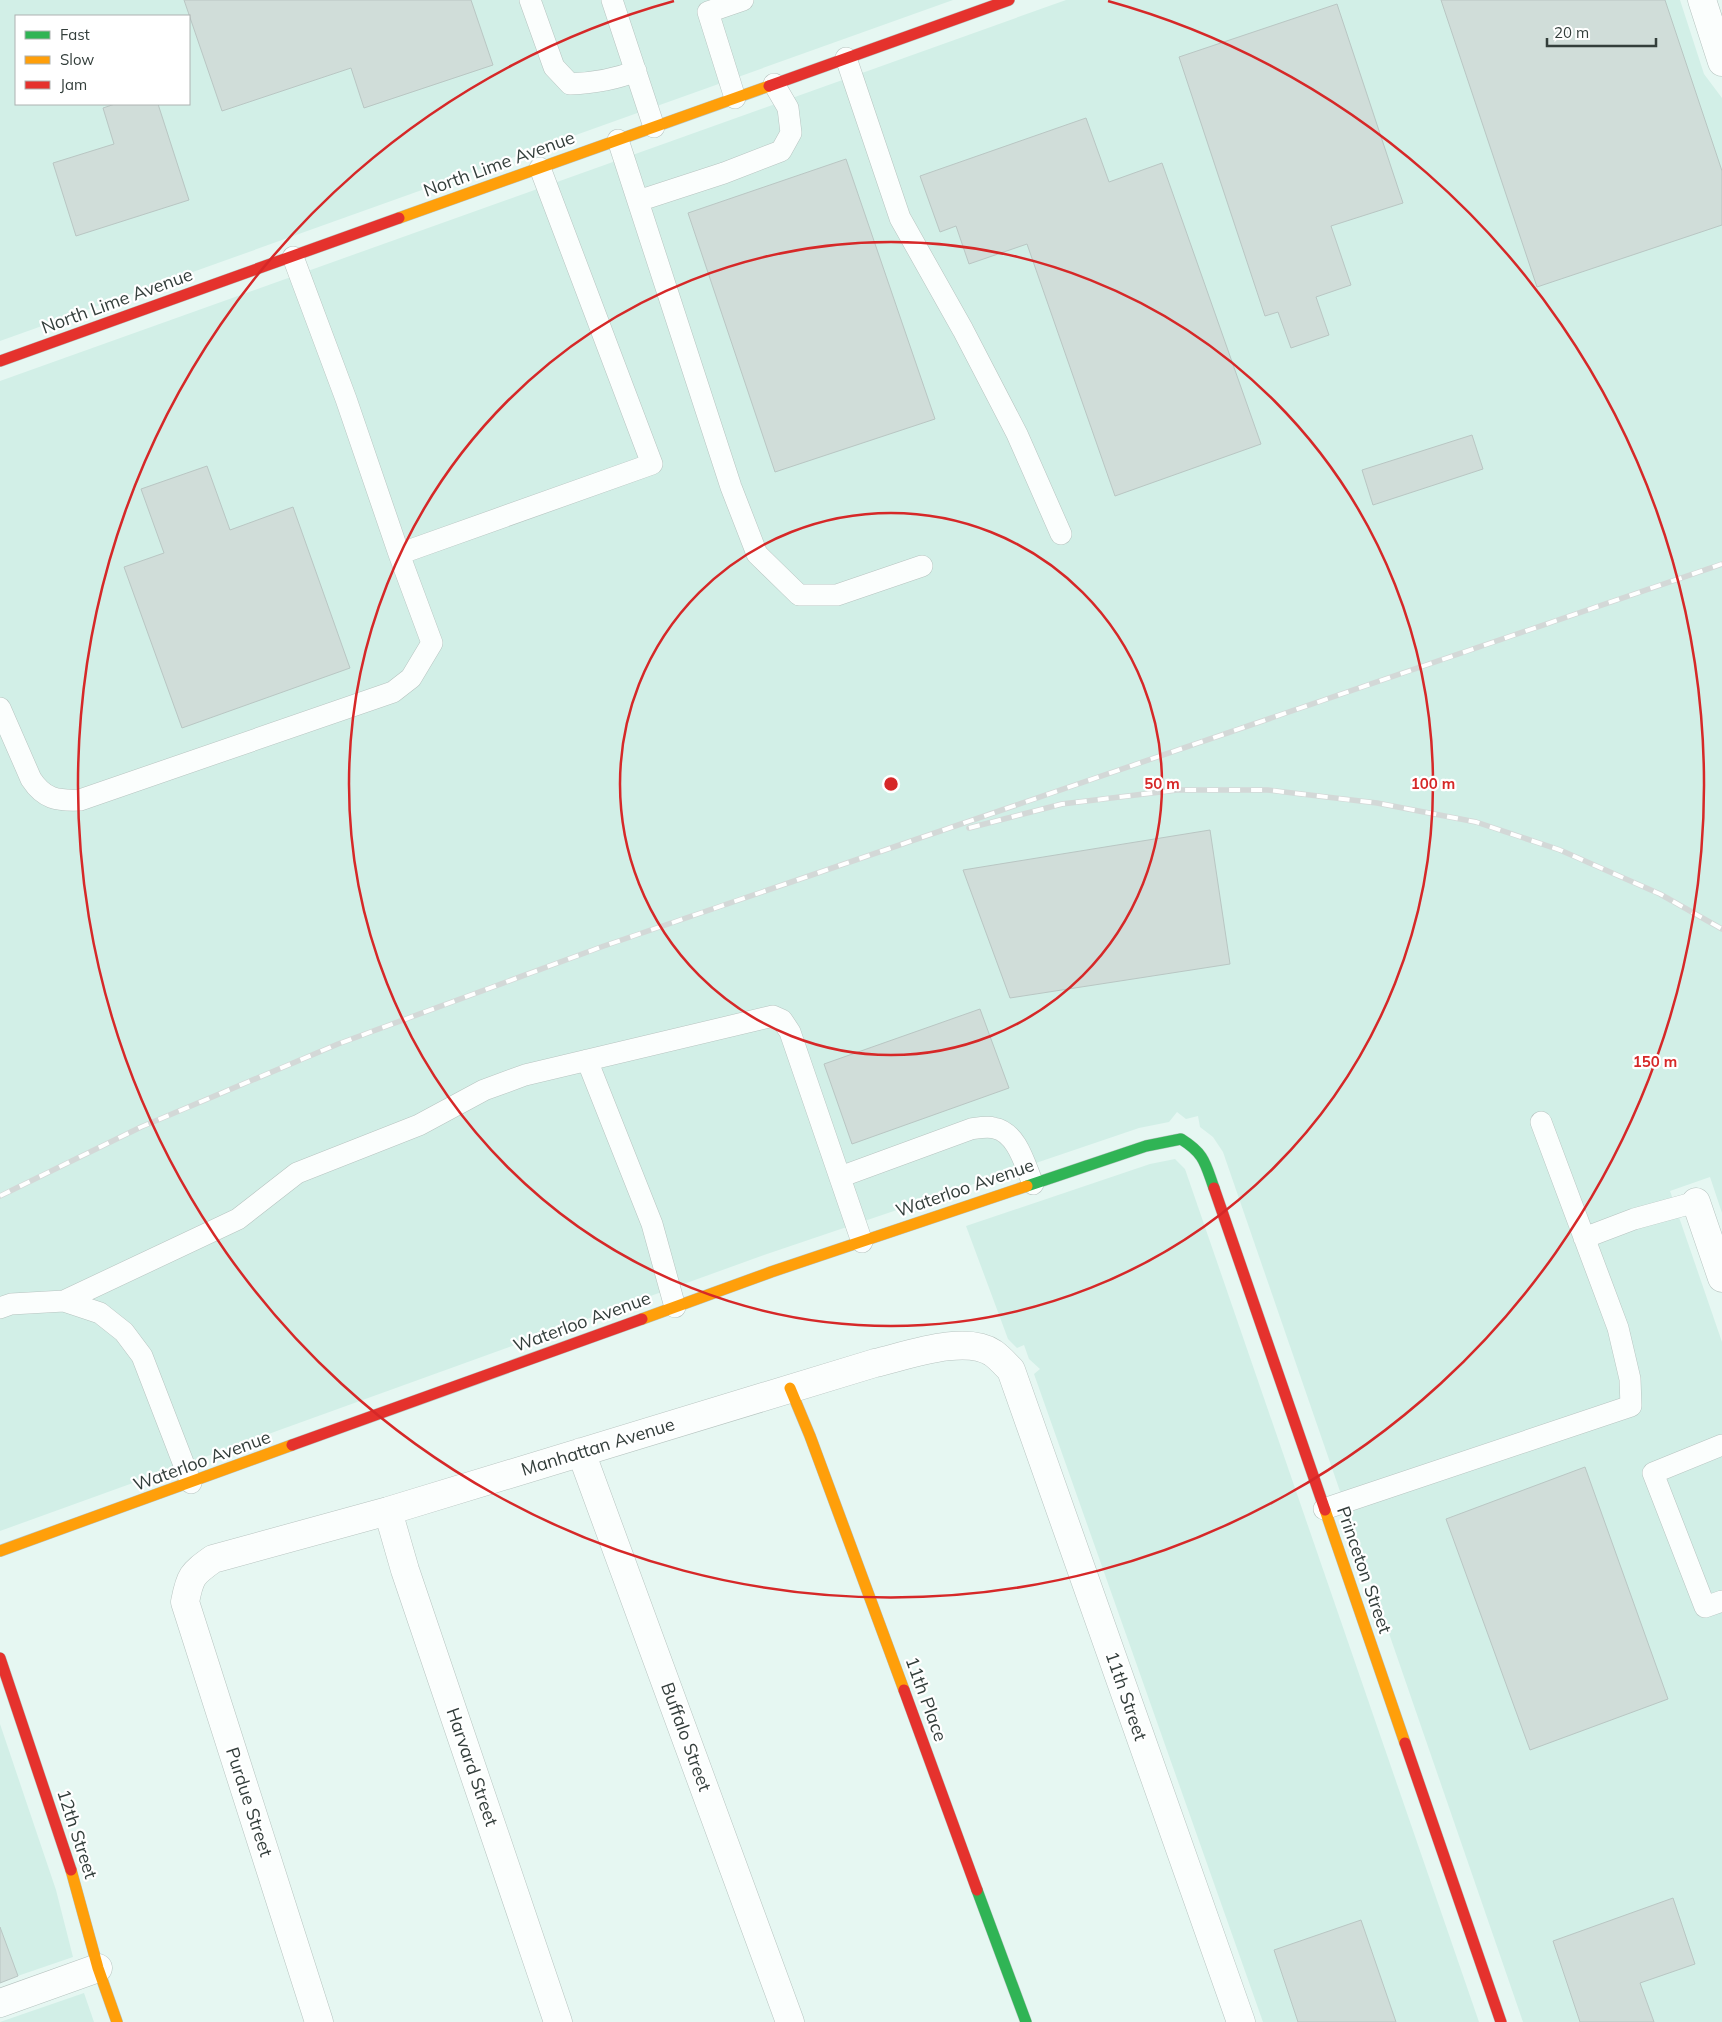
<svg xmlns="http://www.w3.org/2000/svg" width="1722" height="2022" font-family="Mulish,sans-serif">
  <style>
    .built { fill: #d2efe7; fill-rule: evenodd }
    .building { fill: #d0ddd9; stroke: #b9c6c3 }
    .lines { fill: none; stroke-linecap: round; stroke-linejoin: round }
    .lane-casing { stroke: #b7c4c0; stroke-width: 22 }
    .street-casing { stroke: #b7c4c0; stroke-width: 29 }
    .fast-casing { stroke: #b7c4c0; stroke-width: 12 }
    .slow-casing { stroke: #b7c4c0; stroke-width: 12 }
    .jam-casing { stroke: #b7c4c0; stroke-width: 12 }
    .lane { stroke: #fbfefd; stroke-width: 21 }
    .street { stroke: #fbfefd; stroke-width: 28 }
    .fast { stroke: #30b455; stroke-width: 11 }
    .slow { stroke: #ff9f0a; stroke-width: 11 }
    .jam { stroke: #e5322d; stroke-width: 11 }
    .rail-casing { stroke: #d3d8d7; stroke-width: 5.5 }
    .rail { stroke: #fff; stroke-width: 4; stroke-dasharray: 11; stroke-linecap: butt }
    .ring { fill: none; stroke: #d62828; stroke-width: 2.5 }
    .labels { text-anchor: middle; stroke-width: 4.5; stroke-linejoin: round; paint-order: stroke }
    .street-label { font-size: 18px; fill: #333e3b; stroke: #fff }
    .centre { fill: #d62828; stroke: #fff; stroke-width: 2.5 }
    .ring-label { font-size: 15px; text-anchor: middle; font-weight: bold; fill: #d62828; stroke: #fff; stroke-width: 4.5; stroke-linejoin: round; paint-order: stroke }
  </style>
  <rect width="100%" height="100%" fill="#e6f7f2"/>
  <!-- built -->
  <path class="built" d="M0 0H953L0 341ZM16 16H189V104H16Z
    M1066 0H1680L1704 74 1722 98V1213L1710 1177 1670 1191 1722 1342V2022H1523L1223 1152 1213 1137 1200 1127 1198 1116 1186 1119 1177 1112 1169 1122 1139 1128 764 1255 0 1531V381Z
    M1175 1159 1185 1169 1479 2022H1263L1034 1374 1040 1369 1029 1359 1024 1345 1017 1348 1008 1339 966 1226 1150 1164Z
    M0 1724 56 1890 73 1957 0 1982Z
    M84 1993 94 2022H0Z"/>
  <!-- building -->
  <path class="building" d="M184 0H471L493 65 364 108 351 68 222 111Z
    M1441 0H1665L1722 171V225L1537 287Z
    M1337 4 1403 203 1331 226 1351 285 1316 297 1329 335 1291 348 1278 312 1265 316 1179 57Z
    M115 104H158L189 200 76 236 53 163 114 144 103 108Z
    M1086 118 1109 182 1162 163 1261 444 1115 496 1027 244 969 264 956 226 940 232 920 176Z
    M846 159 935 419 775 472 688 213Z
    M1472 435 1483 469 1373 505 1362 470Z
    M207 466 230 530 293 507 350 668 182 728 124 567 164 553 141 489Z
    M1210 830 1230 964 1010 998 963 870Z
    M980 1009 1009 1088 852 1144 824 1064Z
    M1585 1467 1668 1699 1530 1750 1446 1519Z
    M1673 1898 1695 1964 1640 1983 1654 2022H1580L1553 1941Z
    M1361 1920 1396 2022H1298L1274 1950Z
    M0 1927 18 1976 0 1983Z"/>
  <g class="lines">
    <defs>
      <path id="lane" d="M530 0 554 67 570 84C593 83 614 80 636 71
        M612 0 654 127
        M846 58 900 218 963 330 1017 434 1061 534
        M735 98 708 12 743 0
        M618 140 731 487 757 554 799 595H837L922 566
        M638 201 724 173 781 151 791 133 788 108 774 84
        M293 257 346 399 399 554
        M0 708 31 779C44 799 57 801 80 800L393 692 411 678 432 643 399 554 652 464 540 168
        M587 1060 652 1224 675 1307
        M840 1177 971 1129C978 1128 987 1126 994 1128 1017 1132 1025 1165 1033 1184
        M1584 1238 1634 1219 1696 1202
        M64 1301 238 1219 297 1173 419 1125 484 1090 525 1075 773 1016 782 1020 790 1032 862 1242
        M0 1308 11 1304 64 1301 100 1313 124 1332 142 1356 191 1483
        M1722 1445 1653 1473 1705 1607 1722 1601
        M1324 1509 1631 1406 1630 1379 1618 1328 1541 1122"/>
      <path id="street" d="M1702 0 1722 62
        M1696 1202 1722 1278
        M581 1452 790 2022
        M388 1511 405 1570 558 2022
        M0 2003 98 1968
        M319 2022 185 1602C190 1576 192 1574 213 1559L388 1511 875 1363C906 1356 965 1334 993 1353 1000 1358 1005 1364 1011 1370L1241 2022"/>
      <path id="fast" d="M1027 1186 1146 1146 1181 1139C1205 1154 1205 1163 1214 1188
        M977 1890 1026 2022"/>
      <path id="slow" d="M399 218 769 86
        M642 1319 771 1272 1027 1186
        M790 1388 810 1436 904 1690
        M1325 1510 1405 1743
        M0 1551 292 1445
        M71 1870 98 1968 117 2022"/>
      <path id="jam" d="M769 86 1009 0
        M0 361 399 218
        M1214 1188 1325 1510
        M292 1445 642 1319
        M0 1658 71 1870
        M904 1690 977 1890
        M1405 1743 1501 2022"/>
    </defs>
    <!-- lane casing -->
    <use href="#lane" class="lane-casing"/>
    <!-- street casing -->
    <use href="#street" class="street-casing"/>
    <!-- fast casing -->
    <use href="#fast" class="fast-casing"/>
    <!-- slow casing -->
    <use href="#slow" class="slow-casing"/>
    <!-- jam casing -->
    <use href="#jam" class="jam-casing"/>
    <!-- lane -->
    <use href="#lane" class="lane"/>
    <!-- street -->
    <use href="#street" class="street"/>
    <!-- fast -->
    <use href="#fast" class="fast"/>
    <!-- slow -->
    <use href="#slow" class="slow"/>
    <!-- jam -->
    <use href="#jam" class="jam"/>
    <defs>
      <path id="rail" d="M969 828 1062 804 1177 790H1268L1377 803 1476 822 1560 850 1660 894 1722 929
        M0 1196 141 1127 338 1044 601 947 1722 564"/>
    </defs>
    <!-- rail casing -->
    <use href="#rail" class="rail-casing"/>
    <!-- rail -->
    <use href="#rail" class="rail"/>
  </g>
  <!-- distance rings -->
  <g class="ring">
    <circle cx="891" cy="784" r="271"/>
    <circle cx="891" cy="784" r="542"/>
    <path d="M1108 1A813 813 0 1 1 674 1"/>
  </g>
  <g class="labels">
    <!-- street labels -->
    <g class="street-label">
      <text transform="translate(499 164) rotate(-20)" y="6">North Lime Avenue</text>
      <text transform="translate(117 301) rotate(-20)" y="6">North Lime Avenue</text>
      <text transform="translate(965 1188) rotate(-19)" y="6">Waterloo Avenue</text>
      <text transform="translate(582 1322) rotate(-20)" y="6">Waterloo Avenue</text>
      <text transform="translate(598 1447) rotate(-17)" y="6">Manhattan Avenue</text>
      <text transform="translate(202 1461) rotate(-20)" y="6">Waterloo Avenue</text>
      <text transform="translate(1364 1570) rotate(71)" y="6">Princeton Street</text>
      <text transform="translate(1126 1696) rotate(71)" y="6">11th Street</text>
      <text transform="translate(926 1699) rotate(70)" y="6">11th Place</text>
      <text transform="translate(686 1737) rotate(70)" y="6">Buffalo Street</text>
      <text transform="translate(472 1767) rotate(71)" y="6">Harvard Street</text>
      <text transform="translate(249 1802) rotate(72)" y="6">Purdue Street</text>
      <text transform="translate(77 1834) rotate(72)" y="6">12th Street</text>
    </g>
  </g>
  <circle cx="891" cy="784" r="8" class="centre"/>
  <g class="ring-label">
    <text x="1162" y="789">50 m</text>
    <text x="1433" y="789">100 m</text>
    <text x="1655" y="1067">150 m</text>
  </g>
  <!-- legend -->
  <rect x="15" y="15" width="175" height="90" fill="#ffffff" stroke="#adb2b1"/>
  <rect x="25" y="31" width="25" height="8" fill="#30b455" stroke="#adb2b1"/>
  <text x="60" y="40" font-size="15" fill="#333e3b">Fast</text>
  <rect x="25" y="56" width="25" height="8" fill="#ff9f0a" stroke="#adb2b1"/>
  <text x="60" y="65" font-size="15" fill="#333e3b">Slow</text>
  <rect x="25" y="81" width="25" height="8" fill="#e5322d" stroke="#adb2b1"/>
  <text x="60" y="90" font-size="15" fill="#333e3b">Jam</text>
  <!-- scale -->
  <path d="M1547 38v8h109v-8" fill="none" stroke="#333e3b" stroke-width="2.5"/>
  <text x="1554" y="38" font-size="15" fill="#333e3b" stroke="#ffffff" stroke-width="4" paint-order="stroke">20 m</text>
</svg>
